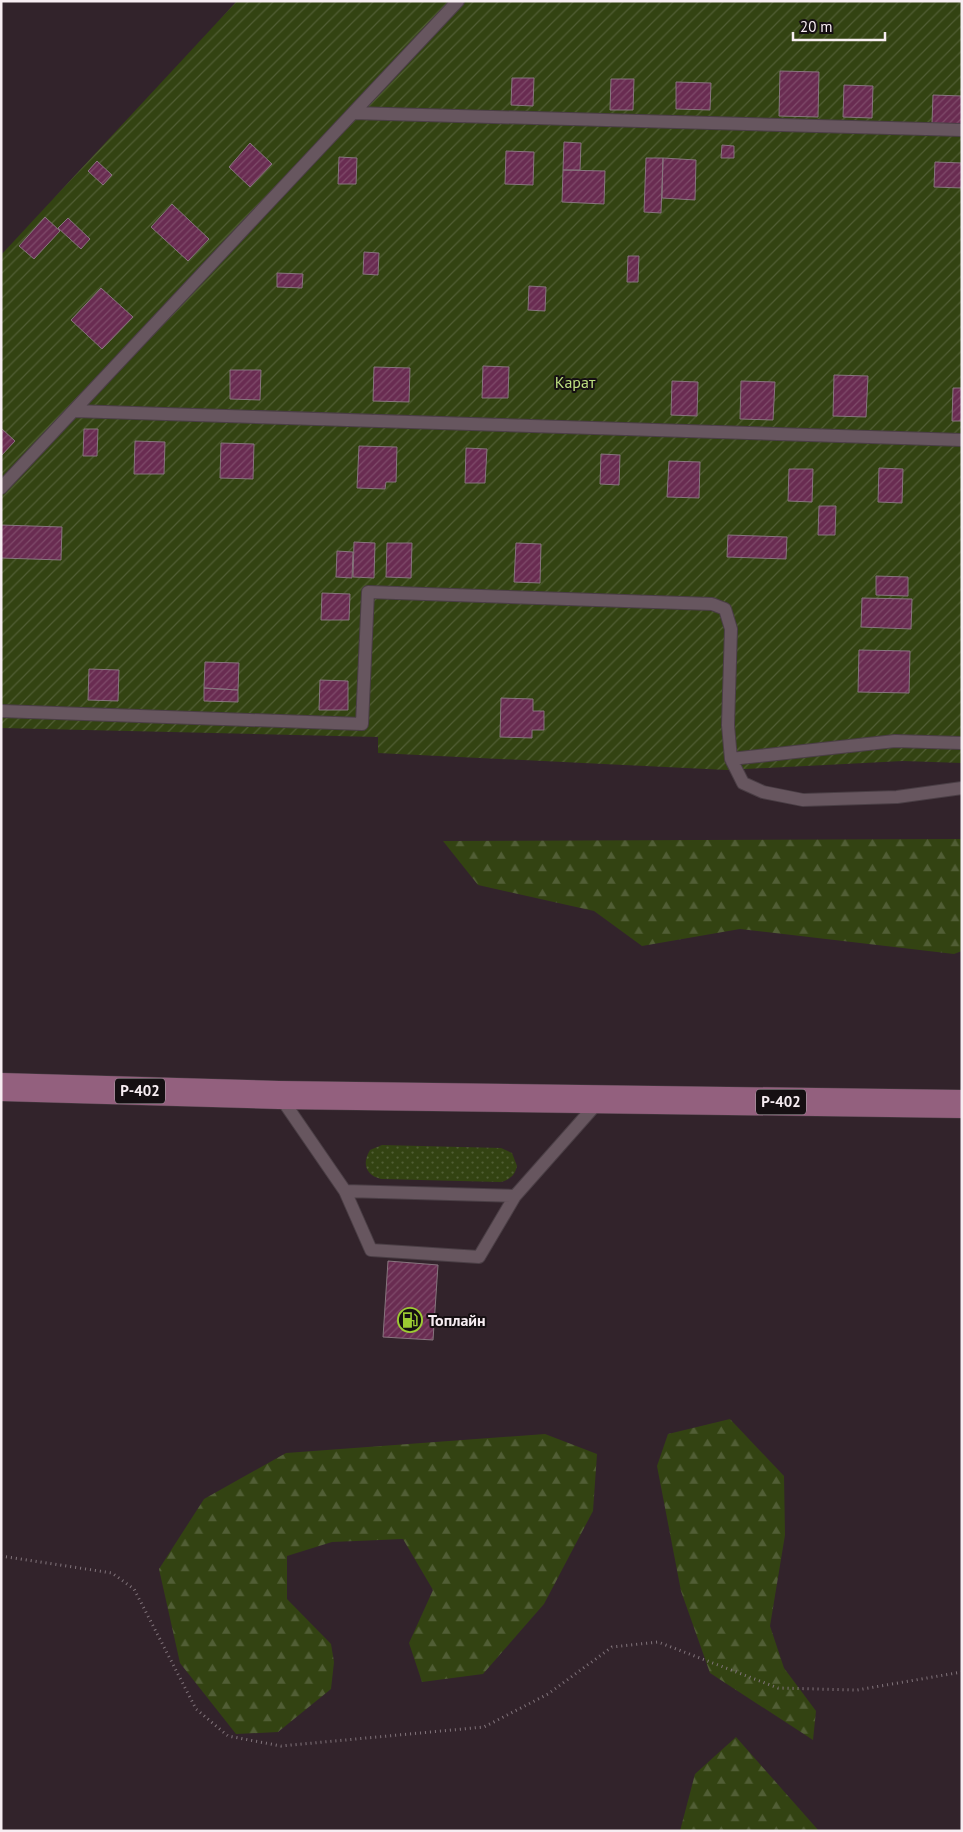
<svg xmlns="http://www.w3.org/2000/svg" width="963" height="1832" font-family="'PT Sans',sans-serif">
  <style>
    .grass { fill: url(#grass-dots) }
    .forest { fill: url(#forest-firs) }
    .garden { fill: url(#garden-furrows) }
    .building { fill: url(#building-hatch); stroke: #87757e }
    .lines { fill: none; stroke-linecap: round; stroke-linejoin: round }
    .service-casing { stroke: #4a3e45; stroke-width: 14 }
    .primary-casing { stroke: #4a3e45; stroke-width: 29 }
    .path { stroke: #82757c; stroke-width: 3; stroke-dasharray: 1 4; stroke-linecap: butt }
    .service { stroke: #67565f; stroke-width: 12 }
    .primary { stroke: #93607e; stroke-width: 28 }
    .labels { text-anchor: middle; stroke-width: 4; stroke-linejoin: round; paint-order: stroke }
    .shield { fill: #150f12; stroke: #b3aaaf; stroke-width: 1 }
    .shield-label { font-size: 15px; font-weight: bold; fill: #f7edf2 }
    .park-label { font-size: 16px; fill: #bde081; stroke: #150f12 }
    .poi-label { font-size: 16px; font-weight: bold; fill: #f7edf2; stroke: #150f12; text-anchor: start }
  </style>
  <defs>
    <pattern id="grass-dots" width="8" height="8" patternUnits="userSpaceOnUse" patternTransform="scale(1.25)"><rect width="8" height="8" fill="#334312"/><path d="M2 2h.1M6 6h.1" fill="none" stroke="#515e35" stroke-width="1.8" stroke-linecap="round"/></pattern>
    <pattern id="forest-firs" width="22" height="20" patternUnits="userSpaceOnUse" patternTransform="scale(1.25)"><rect width="22" height="20" fill="#334312"/><path d="M5 1l3.5 6h-7zM16 11l3.5 6h-7z" fill="#515e35"/></pattern>
    <pattern id="garden-furrows" width="10" height="10" patternUnits="userSpaceOnUse" patternTransform="scale(1.25)"><rect width="10" height="10" fill="#334312"/><path d="M-1 1l2-2M0 10L10 0M9 11l2-2" fill="none" stroke="#515e35"/></pattern>
    <pattern id="building-hatch" width="6" height="6" patternUnits="userSpaceOnUse" patternTransform="scale(1.25)"><rect width="6" height="6" fill="#692c51"/><path d="M-1 1l2-2M0 6l6-6M5 7l2-2" fill="none" stroke="#7f4b6a"/></pattern>
  </defs>
  <rect width="100%" height="100%" fill="#32232b"/>
  <!-- grass -->
  <path class="grass" d="M382 1145 501 1148 512 1153 517 1166C515 1175 510 1180 500 1182L381 1179C365 1175 362 1163 370 1150Z"/>
  <!-- forest -->
  <path class="forest" d="M962 839V951L954 954 740 929 642 946 594 911 478 885 443 841Z
    M730 1419 784 1476 785 1535 770 1626 784 1668 816 1711 813 1740 710 1673 681 1591 657 1466 668 1434Z
    M545 1434 597 1454 593 1511 544 1604 483 1674 422 1682 409 1643 433 1590 403 1539 332 1542 287 1556V1599L331 1644 334 1662 331 1689 278 1732 236 1734 180 1663 159 1569 204 1499 286 1453Z
    M736 1737 819 1831H680L695 1774Z"/>
  <!-- garden -->
  <path class="garden" d="M237 1H962V763L903 761 727 770 378 753V737L1 728V255Z"/>
  <!-- building -->
  <path class="building" d="M780 71 819 72 818 117 779 116Z
    M512 78H534L533 106 511 105Z
    M611 79H634L633 110H610Z
    M676 82 711 83 710 110 676 109Z
    M844 85 873 86 872 118 843 117Z
    M933 95 962 96V124L932 123Z
    M564 142 581 143 580 170H563Z
    M250 143 272 164 250 187 229 167Z
    M722 145 734 146V158H721Z
    M506 151 534 152 533 185 505 184Z
    M339 157 357 158 356 184H338Z
    M646 158H663L661 213 644 212Z
    M663 158 696 160 695 200 662 198Z
    M97 161 112 175 103 185 88 171Z
    M935 162 962 163V188L934 187Z
    M563 170 605 171 604 204 562 202Z
    M172 204 209 239 188 261 151 227Z
    M45 217 60 231 34 259 19 246Z
    M68 218 90 239 81 249 58 228Z
    M364 252 379 253 378 275 363 274Z
    M628 256H639L638 282H627Z
    M277 273 303 274 302 288 277 287Z
    M529 286 546 287 545 311 528 310Z
    M101 288 133 317 102 349 71 320Z
    M483 366 509 367 508 398H482Z
    M374 367 410 368 409 402 373 401Z
    M230 370H261L260 400 230 399Z
    M834 375 868 376 866 417 833 416Z
    M672 381 698 382 697 416 671 415Z
    M741 381 775 382 773 420 740 419Z
    M953 388H962V421H952Z
    M1 428 15 441 1 456Z
    M84 429H98L97 456H83Z
    M135 441 165 442 164 474H134Z
    M221 443 254 444 253 479 220 478Z
    M359 446 397 447 396 482H386L385 489 357 488Z
    M466 448 487 449 485 483H465Z
    M601 454 620 455 619 485 600 484Z
    M669 461 700 462 699 498 667 497Z
    M879 468 903 469 902 503 878 502Z
    M789 469H813L812 502 788 501Z
    M819 506H836L835 535H818Z
    M1 525 62 527 61 560 1 558Z
    M728 535 787 537 786 559 727 557Z
    M354 542 375 543 374 578 353 577Z
    M387 543H412L411 578 386 577Z
    M516 543 541 544 540 583 514 582Z
    M337 551 353 552 352 578 336 577Z
    M876 576 908 577V596L876 595Z
    M322 593 350 594 349 620H321Z
    M862 598 912 599 911 629 861 627Z
    M859 650 910 651 909 693 858 692Z
    M205 662 239 663 238 690 204 688Z
    M89 669 119 670 118 701 88 700Z
    M320 680 348 681V710H319Z
    M204 688 238 690V702L204 701Z
    M501 698 533 699V711H544V730H532V738L500 737Z
    M388 1261 438 1265 433 1340 383 1337Z"/>
  <g class="lines">
    <defs>
      <path id="service" d="M353 113 962 130
        M74 411 962 440
        M1 488 458 1
        M1 711 362 724 368 592 712 604 725 609 731 629 728 725 731 759 895 741 962 743
        M731 759 743 783 763 792 803 800 897 797 962 788
        M279 1095 345 1191 515 1196 600 1100
        M345 1191 371 1250 479 1257 515 1196"/>
      <path id="primary" d="M1 1087 279 1095 962 1104"/>
    </defs>
    <!-- service casing -->
    <use href="#service" class="service-casing"/>
    <!-- primary casing -->
    <use href="#primary" class="primary-casing"/>
    <!-- path -->
    <path class="path" d="M1 1556 112 1573 134 1589 196 1709 228 1736 281 1746 484 1727 548 1694 612 1647 658 1642 778 1688 857 1690 962 1672"/>
    <!-- service -->
    <use href="#service" class="service"/>
    <!-- primary -->
    <use href="#primary" class="primary"/>
  </g>
  <!-- icons -->
  <defs>
    <symbol id="fuel-ring" viewBox="-11 -11 22 22"><circle r="9.5" fill="#150f12" stroke="#9ccb32" stroke-width="1.5"/><path d="M-5.5-6h7V0h2V4h1.3V-2.5L3-4.5l.8-.8L6-3V5H2.5V1h-1V6h-7ZM-4.2-4.7v3.2H.2V-4.7Z" fill="#9ccb32"/></symbol>
  </defs>
  <g fill-rule="evenodd">
    <use href="#fuel-ring" x="396" y="1306" width="28" height="28"/>
  </g>
  <g class="labels">
    <!-- shield labels -->
    <g class="shield">
      <rect x="115" y="1078.5" width="50" height="25" rx="4"/>
      <rect x="756" y="1089.5" width="50" height="25" rx="4"/>
    </g>
    <g class="shield-label">
      <text x="140" y="1096">Р-402</text>
      <text x="781" y="1107">Р-402</text>
    </g>
    <!-- park labels -->
    <g class="park-label">
      <text x="575" y="388">Карат</text>
    </g>
    <!-- poi labels -->
    <g class="poi-label">
      <text x="428" y="1326">Топлайн</text>
    </g>
  </g>
  <!-- border -->
  <rect width="963" height="1832" fill="none" stroke="#f7edf2" stroke-width="5"/>
  <!-- scale -->
  <path d="M793 32v8h92v-8" fill="none" stroke="#f7edf2" stroke-width="2.5"/>
  <text x="800" y="32" font-size="15" fill="#f7edf2" stroke="#150f12" stroke-width="4" paint-order="stroke">20 m</text>
</svg>
